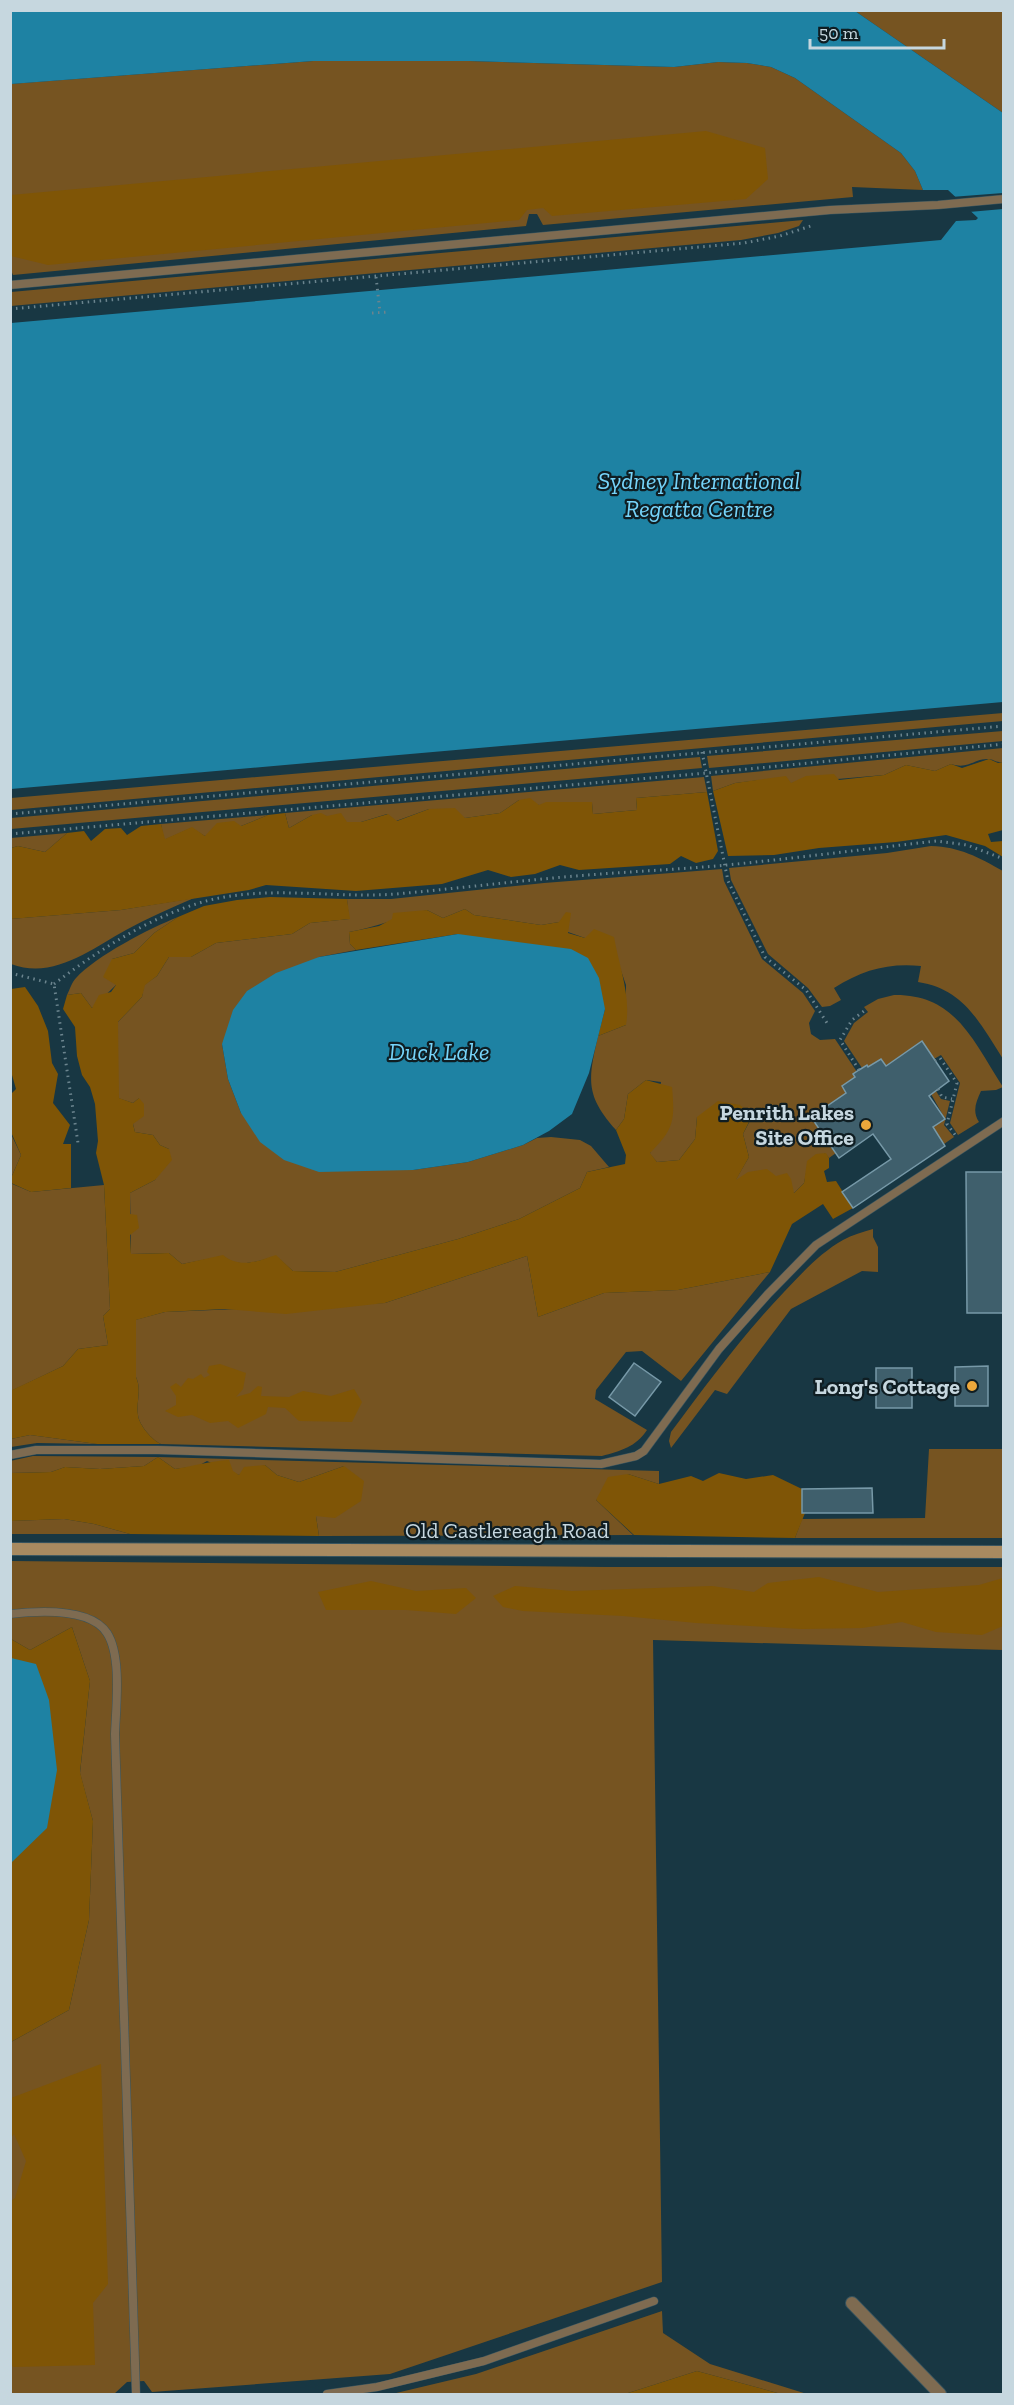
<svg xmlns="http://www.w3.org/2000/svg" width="1014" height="2405" font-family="'Zilla Slab',serif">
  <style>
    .green { fill: #765421 }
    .forest { fill: #7f5506 }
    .water { fill: #1e82a3 }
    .pier { fill: #183743 }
    .building { fill: #3f5f6c; stroke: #7799a8; stroke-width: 1.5 }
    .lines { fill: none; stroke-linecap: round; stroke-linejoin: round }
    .lane-casing { stroke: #37545f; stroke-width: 9 }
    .street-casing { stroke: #37545f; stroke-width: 14 }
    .secondary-casing { stroke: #37545f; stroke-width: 14 }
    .path { stroke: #6b848e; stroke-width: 3; stroke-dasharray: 1.5 4.5; stroke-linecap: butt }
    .lane { stroke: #7e6b51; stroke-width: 8 }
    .street { stroke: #7e6b51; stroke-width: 12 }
    .secondary { stroke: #a88a60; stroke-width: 12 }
    .poi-dot { fill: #eda83b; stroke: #0f1d22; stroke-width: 2 }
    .labels { text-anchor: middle; stroke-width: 4.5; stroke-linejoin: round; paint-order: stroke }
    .poi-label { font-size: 22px; font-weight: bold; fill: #c6d7df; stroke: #0f1d22; text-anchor: end }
    .street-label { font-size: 22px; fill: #c6d7df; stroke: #0f1d22 }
    .water-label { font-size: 24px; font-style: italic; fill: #76d4fa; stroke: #0f1d22 }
  </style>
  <rect width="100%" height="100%" fill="#183743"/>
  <!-- green -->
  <path class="green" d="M855 11H1003V113Z
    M313 61H469L674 67 718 62 747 63 771 67 795 78 901 153 915 171 923 190 852 187 853 197 543 225 537 214H529L526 226 13 275 10 268V84Z
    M803 220 799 226 778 233 741 240 11 306V292Z
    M1003 713V721L11 810V798Z
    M1003 731V741L709 768 707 756Z
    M1003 748V762C997 763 995 760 989 759 974 758 969 770 951 764L935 771 906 765 884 775 791 783 760 780 735 783 713 791 711 776Z
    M700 757 702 768 11 829V818Z
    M704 777 707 792 636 798 637 810 593 814 592 803 539 805 519 800 500 813 465 818 429 809 396 821 387 814 361 822H346L327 816 312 815 289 828 285 813Z
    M268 815 241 826 205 836 191 828 164 840 161 824Z
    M67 833 45 852 18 846 11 848V838Z
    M931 846C960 847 978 857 1003 871V1059C980 1023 964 989 918 982L921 966C887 963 863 970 834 988L841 1000 830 1006 822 1007 808 988 768 954 731 880 729 868 887 853Z
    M722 869 724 881 762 959 803 993 815 1011 809 1023 811 1034 820 1040 835 1039 857 1072 855 1077 842 1086 846 1093 811 1117 836 1153 829 1158 825 1153 806 1173 804 1183 794 1193 776 1176 735 1181 749 1157 743 1134 752 1117H697L695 1139 679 1160 657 1162 650 1154 661 1082 646 1080 628 1094 624 1119 616 1130C585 1095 588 1080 598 1036L626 1025V985L619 965 585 938 568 932 559 922 541 925 474 915 465 909 443 918 427 910C401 917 376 927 349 932L350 944 356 950 319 957 222 1044 228 1079 241 1113 413 1170 468 1162 523 1145 537 1138 551 1137 580 1140 591 1146 609 1167 587 1172 580 1188 519 1219 458 1239 335 1272 293 1271 276 1256C258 1261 239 1269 223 1256L182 1264 169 1253 131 1254 130 1193 155 1180 169 1149 160 1145 153 1135 135 1132 133 1124 139 1098 133 1103 118 1098V1022L142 997 144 985 157 976 169 957H191L216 943 292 934 310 923 349 919 347 899H391L544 883Z
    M194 898C171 908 148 918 126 930 91 949 54 980 11 964L10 919 121 910Z
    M178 917 154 933 134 953 112 959 116 985 92 1008 81 993 67 995C70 989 72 982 76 978 96 956 150 928 178 917Z
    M894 995C956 994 973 1041 1003 1087L996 1090 981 1091C976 1102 972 1111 979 1122L958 1135 950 1123 960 1083 941 1055 934 1059 922 1041 886 1066 881 1059 868 1067 867 1065 862 1068 844 1041 854 1023 868 1012 864 1007 878 999Z
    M936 1091 941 1099 950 1101 944 1125 954 1137 944 1144 934 1130 929 1129 945 1119 931 1094Z
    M10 1132 21 1155 11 1178H10Z
    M10 1183 31 1192 104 1185 110 1309 103 1316 108 1345 78 1349 63 1366 11 1391Z
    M873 1229V1237L878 1247V1272L862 1271 791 1309 727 1394 715 1390 671 1448 669 1441 671 1432C707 1384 742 1336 784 1292 802 1273 820 1253 843 1240 852 1235 863 1232 873 1229Z
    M527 1256 538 1317 604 1293 678 1290 770 1272 681 1381 642 1351 626 1352 596 1390 595 1399 647 1430C636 1447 620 1451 602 1456L161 1444C152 1440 139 1425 138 1415 136 1401 142 1390 136 1377L135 1320 165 1312 385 1303Z
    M30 1435 97 1444 37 1443 11 1447V1439Z
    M929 1449H1003V1538H795L802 1519 925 1518Z
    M33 1456 158 1457 659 1471V1484L628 1474 596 1500 633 1535 319 1536 316 1516 344 1466 299 1482 277 1475 265 1465 239 1475 207 1461 198 1466 175 1469 158 1457 144 1466 100 1469 65 1467 51 1472 11 1473 10 1461Z
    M64 1519 94 1524 130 1534H11L10 1521Z
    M11 1561 606 1567H1003V1650L653 1640 662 2282 390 2374 152 2392 144 2381 127 2382 114 2394H11V2042L69 2010 89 1920 93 1821 80 1773 90 1681 72 1627 30 1650 11 1639Z
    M662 2311 663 2333 710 2364 807 2394H781L697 2371 625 2394H392L476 2374Z"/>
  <!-- forest -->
  <path class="forest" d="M706 131 765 148 768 179 746 199 552 216 543 208 527 210 519 220 48 265 11 256V195Z
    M989 759 998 763 1003 762V830L988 834 991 842 1003 841V857L985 846 946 835 896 842 819 848 774 855 728 856 713 791 735 783 786 776 791 783 806 776 834 774 839 780 884 775 906 765 935 771 951 764 962 768Z
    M707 792 718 851 713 859 696 863 681 856 670 864 579 870 560 865 535 874 511 877 488 870 442 884 356 891 266 885 249 890 121 910 11 919V848L18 846 45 852 67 833 84 831 91 841 105 829 121 828 127 835 141 826 161 824 165 839 192 827 205 836 217 823 234 821 241 826 268 815 285 813 289 828 312 815 321 813 327 816 341 813 347 822H361L388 814 397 821 429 809 455 808 465 818 500 813 519 800 530 798 539 805 546 802H592L593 814 637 810 636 798Z
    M270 897 347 899 350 919 310 923 292 934 216 943 191 957H169L157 976 145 985 142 997 118 1022 119 1098 133 1103 139 1098 144 1104V1116L133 1124 135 1132 153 1135 160 1145 169 1149 172 1160 155 1180 130 1193V1214L137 1215 139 1228 130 1235 131 1254 169 1253 182 1264 223 1255C240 1269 258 1261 276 1255L293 1271 335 1272 458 1239 519 1219 580 1188 587 1172 625 1164 626 1155 616 1130 624 1119 628 1094 646 1080 672 1087C675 1121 674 1129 650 1153L657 1162 679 1160 695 1139 697 1117 718 1101 740 1105 752 1116 743 1134 749 1157 736 1180 748 1172 767 1169 776 1176 787 1173 791 1179 794 1193 804 1183 807 1161 816 1154 826 1153 829 1158V1168L824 1171 827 1182 836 1181 853 1208 833 1219 823 1204 792 1224 770 1272 678 1290 604 1293 538 1317 527 1256 385 1303 286 1314 225 1309 165 1312 136 1320V1377C142 1390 136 1401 138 1415 139 1425 152 1440 161 1444H97L30 1435 11 1439 10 1391 63 1366 78 1349 108 1345 103 1316 110 1309 104 1185 96 1153 98 1141 95 1104 90 1087 82 1075 77 1056 75 1027 63 1009 67 995 81 993 92 1008 99 995 111 992 116 985 103 977 112 959 134 953 154 933 178 917 204 906 237 900Z
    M465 909 474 915 541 925 559 922 566 912 571 913 568 933 585 938 594 929 614 937C619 966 631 995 626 1025L598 1036 605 1009 458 934 356 950 350 944 349 932 379 926 392 919 393 913 427 910 443 918Z
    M25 987 38 1006 48 1031 52 1063 58 1074 53 1103 70 1125 63 1144H71V1188L31 1192 11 1183V1178L21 1155 11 1132V1094L16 1089 10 1068 11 989Z
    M220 1364 246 1373 243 1389 236 1397 250 1393 258 1386 262 1387 261 1396 289 1397 303 1391 331 1396 354 1389 362 1402 352 1422 299 1421 285 1408 268 1407 266 1414 238 1428 228 1421 210 1423 192 1415 178 1417 165 1411 176 1405V1396L170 1387 176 1383 181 1387 188 1378 193 1379 201 1374 204 1378 210 1375 207 1372 209 1366Z
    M158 1457 175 1469C194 1466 210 1461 229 1460L233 1471 239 1475 244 1467 265 1465 277 1475 299 1482 344 1466 364 1481 361 1501 335 1518 316 1516 319 1536 130 1534 94 1524 64 1519 11 1521V1473L51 1472 65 1467 100 1469 144 1466Z
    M719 1473 746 1479 773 1475 802 1489 807 1508 795 1538 634 1535 596 1500 608 1477 628 1474 659 1484 691 1476 703 1481Z
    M819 1577 878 1592 979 1585 1003 1578V1626L982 1635 936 1632 902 1622 862 1628 802 1629 696 1623 623 1616 523 1611 503 1607 493 1596 515 1586 572 1591 712 1586 754 1592 768 1583Z
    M371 1581 416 1591 466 1588 476 1598 456 1614 406 1610H326L318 1592Z
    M72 1627 90 1681 80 1772 93 1821 89 1920 69 2010 11 2042V1639L30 1650Z
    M101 2064 108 2284 93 2303 95 2365 14 2367 10 2365 11 2201 15 2198 26 2161 14 2134 11 2138V2098Z
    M697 2371 781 2394H625Z"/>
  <!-- water -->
  <path class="water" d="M11 11H855L1003 113V702L11 789V323L941 240 956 221 976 220 978 218 948 190H923L915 171 901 153 795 78 771 67 747 63 718 62 674 67 469 61H313L11 84Z
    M458 934 571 949 588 958 599 978 605 1009 589 1073 572 1114 549 1131 523 1145 468 1162 413 1170 319 1172 284 1160 260 1142 241 1113 228 1079 222 1044 233 1010 247 991 276 973 319 957Z
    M11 1658 36 1664 49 1700 57 1770 47 1828 11 1863Z"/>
  <!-- pier -->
  <path class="pier" d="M1003 193V209L969 212 951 197Z"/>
  <!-- building -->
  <path class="building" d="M922 1041 949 1081 929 1096 945 1119 933 1127 945 1146 853 1208 842 1192 891 1159 873 1134 839 1158 811 1117 846 1093 842 1086 855 1077 853 1074 859 1070 867 1065 868 1067 881 1059 886 1066Z
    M966 1172H1004V1313H967Z
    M634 1363 661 1382 635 1416 609 1397Z
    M988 1366V1406H955V1367Z
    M876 1368H912V1408H876Z
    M872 1488 873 1513H802V1489Z"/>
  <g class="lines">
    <defs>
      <path id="lane" d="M10 285 830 210 938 205 1004 199
        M10 1455 36 1450H158L601 1464 636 1456 644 1451 719 1349 768 1294 816 1245 1004 1121
        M10 1614C37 1611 90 1607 107 1633 122 1656 116 1707 115 1734L136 2394
        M327 2394 377 2387 484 2361 654 2301"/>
      <path id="street" d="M852 2303 940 2394"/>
      <path id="secondary" d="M10 1549 1004 1552"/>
    </defs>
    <!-- lane casing -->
    <use href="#lane" class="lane-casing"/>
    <!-- street casing -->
    <use href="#street" class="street-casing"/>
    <!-- secondary casing -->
    <use href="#secondary" class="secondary-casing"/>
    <!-- path -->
    <path class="path" d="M376 277 380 312
      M10 309 744 243 780 236 814 225
      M372 313 388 312
      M702 752 728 881 765 957 806 990 827 1023
      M10 814 1004 726
      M10 834 707 773 1004 744
      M10 973 54 984 78 1143
      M54 984C96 952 145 920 196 904 261 883 330 899 396 894 452 889 508 882 564 877 618 872 673 870 727 865 797 858 866 849 936 841L967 845 1004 859
      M935 1061 940 1058 957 1083 947 1124 956 1136
      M859 1070 840 1040 852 1020 864 1011
      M938 1089 942 1097 952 1099"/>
    <!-- lane -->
    <use href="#lane" class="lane"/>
    <!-- street -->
    <use href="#street" class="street"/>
    <!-- secondary -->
    <use href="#secondary" class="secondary"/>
  </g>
  <!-- markers -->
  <g class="poi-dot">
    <circle cx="866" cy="1125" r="6"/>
    <circle cx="972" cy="1386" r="6"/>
  </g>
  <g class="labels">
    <!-- poi labels -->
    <g class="poi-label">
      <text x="854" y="1120">Penrith Lakes<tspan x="854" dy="25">Site Office</tspan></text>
      <text x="960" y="1394">Long's Cottage</text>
    </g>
    <!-- street labels -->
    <g class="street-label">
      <text x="507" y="1538">Old Castlereagh Road</text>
    </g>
    <!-- water labels -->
    <g class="water-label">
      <text x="699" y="489">Sydney International<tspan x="699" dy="28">Regatta Centre</tspan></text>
      <text x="439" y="1060">Duck Lake</text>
    </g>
  </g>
  <!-- border -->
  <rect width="1014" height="2405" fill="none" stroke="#c6d7df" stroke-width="24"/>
  <!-- scale -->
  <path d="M810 39v9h134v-9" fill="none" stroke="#c6d7df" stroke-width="3"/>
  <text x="819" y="39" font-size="18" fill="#c6d7df" stroke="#0f1d22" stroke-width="4.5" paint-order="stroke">50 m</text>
</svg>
